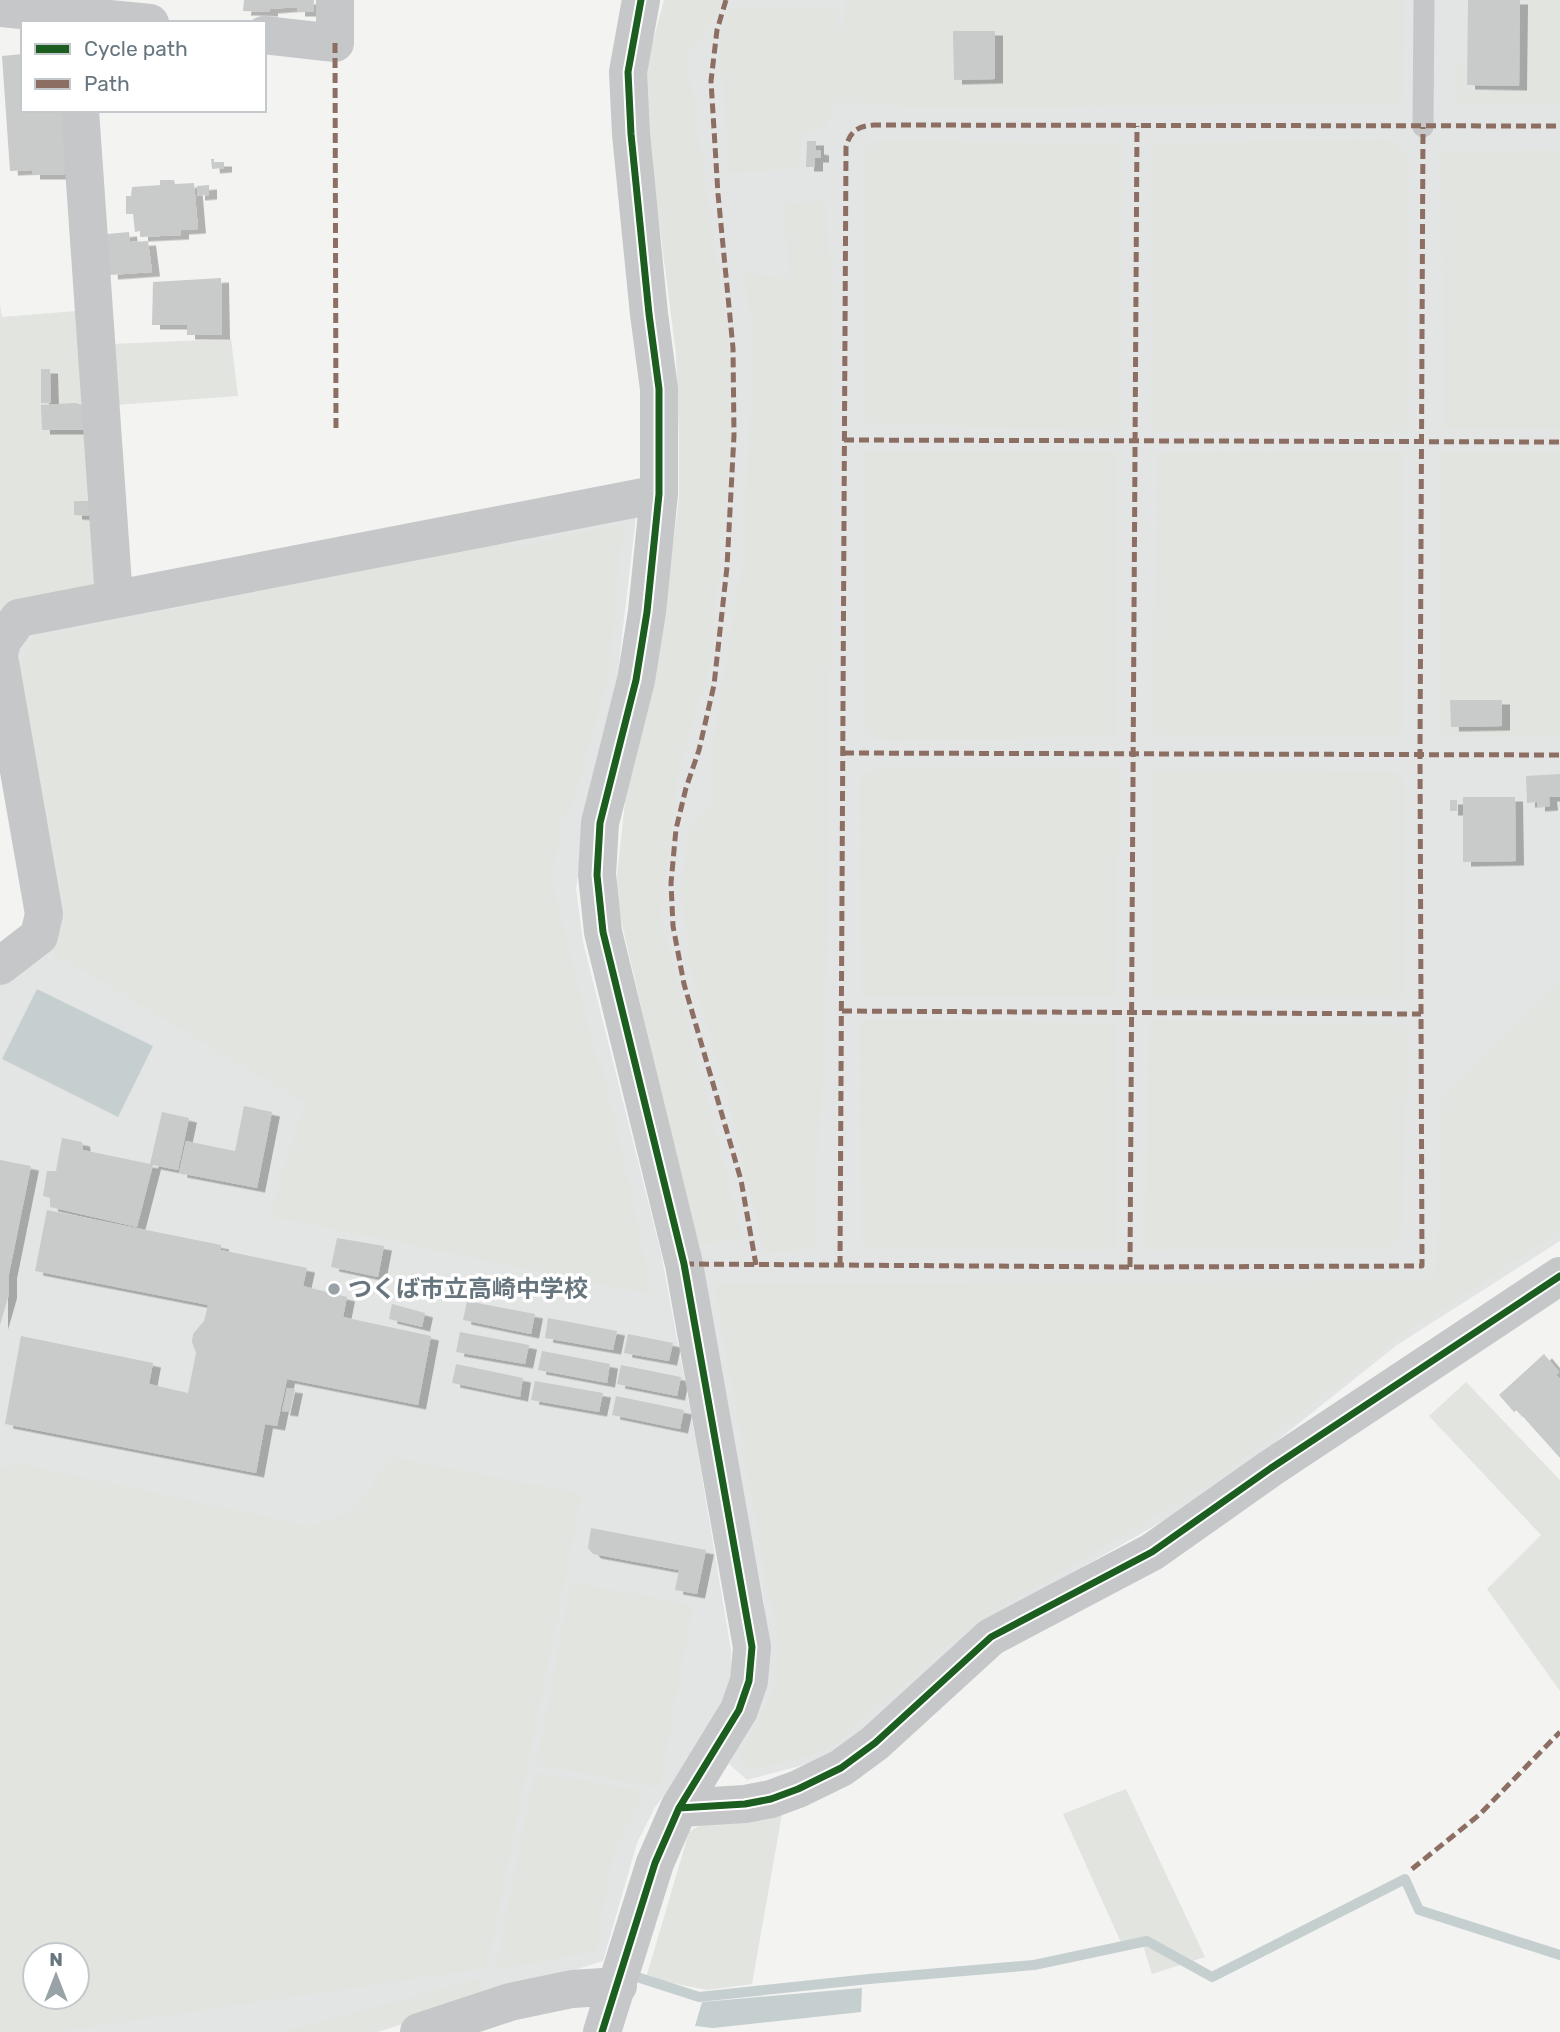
<svg xmlns="http://www.w3.org/2000/svg" width="1560" height="2032" font-family="Rubik,'Noto Sans JP',sans-serif">
  <style>
    .built { fill: #e3e4e4; fill-rule: evenodd }
    .green { fill: #e2e4df; fill-rule: evenodd }
    .water { fill: #c6cfd0 }
    .lines { fill: none; stroke-linecap: round; stroke-linejoin: round }
    .stream { stroke: #c6cfd0; stroke-width: 10 }
    .building { fill: #c9cbcb; filter: url(#shadow) }
    .service { stroke: #c5c7c8; stroke-width: 21 }
    .minor { stroke: #c5c7c8; stroke-width: 38 }
    .quiet { stroke: #8d6e63; stroke-width: 5; stroke-dasharray: 10 5; stroke-linecap: butt }
    .cycleway-casing { stroke: #fff; stroke-width: 11 }
    .cycleway { stroke: #1b5e20; stroke-width: 7 }
    .poi-dot { fill: #98a2a7; stroke: #fff; stroke-width: 2.5 }
    .labels { text-anchor: middle; stroke-width: 7; stroke-linejoin: round; paint-order: stroke }
    .poi-label { font-size: 24px; font-weight: bold; fill: #67767e; stroke: #fff; text-anchor: start }
  </style>
  <defs>
    <filter id="shadow"><feDropShadow dx="8" dy="4.5" stdDeviation="0" flood-color="#0004"/></filter>
  </defs>
  <rect width="100%" height="100%" fill="#f3f3f2"/>
  <!-- built -->
  <path class="built" d="M664 0H1560V1241L1397 1345 1210 1494 988 1621 829 1758 747 1780 729 1764 761 1697 769 1652 764 1602 696 1243 628 775 657 666 679 500V433Z
    M637 508 617 679 582 843 576 889 583 942 661 1253 695 1436 731 1650V1675L725 1699 686 1768 655 1807 637 1843 603 1961 378 2032H0V983L45 946 12 661 21 637ZM35 1955H77V1997H35Z"/>
  <!-- green -->
  <path class="green" d="M664 0H727L687 57 728 340 731 426 726 499 708 672 678 771 660 914 743 1241 696 1243 615 894 628 775 657 666 679 500V433L676 354 647 127V63Z
    M847 0H1404L1403 99 1395 105 912 107 838 101 825 128 802 131 801 168 728 173 721 45 729 9 829 7 839 11 837 35H842Z
    M1524 0H1560V103L1455 104V63H1464L1465 91 1523 90Z
    M1391 140 1406 154 1407 431H1152L1153 143Z
    M875 141 1121 143 1119 431 865 423 862 153Z
    M1560 150V428L1444 429 1442 151Z
    M826 202 831 291 828 937 814 1248 765 1253 729 1101 690 968 681 888 690 828 712 806 713 745 744 550 753 346 745 271 789 280 785 203Z
    M0 304 2 317 76 311 98 585 66 596 0 611Z
    M231 339 238 396 115 405 112 344Z
    M1117 451V737L874 740 864 727 862 452Z
    M1403 451V729L1397 737 1153 735 1157 453Z
    M1439 453H1560V737L1441 735Z
    M623 523 608 677 572 806 561 818 562 824 552 880 598 1064 602 1065 640 1234 651 1294 269 1216 305 1103 54 953 66 913 19 667 34 638 497 544 520 547Z
    M1118 767 1116 996 861 997 860 778 873 769Z
    M1151 770 1395 771 1405 781V998H1151Z
    M1560 984V1231L1392 1342 1210 1484 980 1619 826 1750 749 1771 738 1758 771 1698 779 1648 714 1284 1365 1281 1436 1278 1443 1096Z
    M860 1019 1116 1023 1117 1250 871 1249 861 1238Z
    M1149 1020 1407 1025 1402 1235 1392 1247 1146 1250Z
    M1466 1382 1560 1480V1691L1487 1589 1541 1535 1429 1416Z
    M391 1457 582 1494 487 1968 56 2032H0V1471L13 1462 312 1527 357 1508ZM35 1955H77V1997H35Z
    M571 1582 693 1605 659 1788 537 1764Z
    M535 1772 646 1792 631 1815 612 1859 596 1951 496 1970Z
    M1126 1789 1205 1957 1152 1974 1143 1945 1124 1949 1063 1814Z
    M782 1814 752 1984 707 1990 646 1978 689 1832 700 1825Z
    M479 1979 485 1996 372 2032H282Z"/>
  <!-- water -->
  <path class="water" d="M37 989 153 1046 118 1117 2 1059Z
    M862 1988 861 2012 713 2028 695 2026 702 2002Z"/>
  <g class="lines">
    <!-- stream -->
    <path class="stream" d="M640 1978 699 1997 869 1979 1034 1965 1147 1941 1212 1977 1405 1879 1419 1910 1560 1955"/>
  </g>
  <!-- building -->
  <path class="building" d="M244 0H314L313 12H297V7L270 9V12L243 11Z
    M1468 0H1520L1519 86 1467 85Z
    M953 31H995V79L954 80Z
    M23 54V110H66L70 169 65 170V175H32V170L10 171 2 56Z
    M807 141H816V150L821 151V158H815V167H806Z
    M211 159H214V162H224V168L212 169Z
    M160 180H174L175 184 194 183 198 229 181 230V235L140 237V231L135 232 133 214H126V196H131L132 187 160 185Z
    M209 185V195L197 196V186Z
    M129 232 130 242 148 241 152 272 110 275 107 234Z
    M221 278 222 335H187V325H152L153 282Z
    M41 369H50L51 403H41Z
    M75 403 83 405 86 430H42L41 405Z
    M74 501H89V516L74 515Z
    M1450 700H1502V726L1451 727Z
    M1560 774V797H1549L1550 806 1537 807V802L1527 803 1526 776Z
    M1463 797H1515L1516 861 1463 862Z
    M1450 800H1457V811H1450Z
    M244 1106 272 1112 257 1188 179 1173 186 1141 235 1151Z
    M162 1112 189 1118 178 1170 153 1165 137 1227 50 1207V1198L43 1196 47 1171H56L62 1138 82 1142 83 1150 150 1164Z
    M0 1160 31 1166 9 1274V1294L0 1325Z
    M47 1210 221 1245V1250L307 1268 303 1286 347 1297 343 1317 431 1336 418 1405 287 1379 277 1426 265 1424 256 1473 5 1424 21 1336 153 1363 149 1384 188 1393 196 1353 192 1342 193 1334 204 1321 208 1305 35 1271Z
    M337 1238 384 1246 378 1277 331 1267Z
    M467 1301 535 1314 531 1334 463 1320Z
    M392 1304 425 1313 422 1327 389 1319Z
    M548 1318 617 1331 613 1350 545 1338Z
    M460 1332 529 1345 525 1364 456 1352Z
    M628 1334 673 1343 669 1361 624 1353Z
    M542 1351 610 1364 607 1383 538 1370Z
    M1544 1354 1559 1372 1556 1375 1560 1379V1458L1517 1410 1514 1412 1499 1395Z
    M456 1364 523 1378 520 1397 452 1383Z
    M621 1365 681 1377 677 1396 617 1384Z
    M535 1381 603 1393 599 1412 531 1400Z
    M287 1388 295 1389 290 1412 282 1411Z
    M616 1396 684 1410 680 1429 612 1415Z
    M591 1528 706 1550 697 1594 675 1590 679 1570 593 1554 588 1548Z"/>
  <g class="lines">
    <!-- service -->
    <path class="service" d="M1423 127 1424 0"/>
    <!-- minor -->
    <path class="minor" d="M0 8 150 23
      M264 35 335 43V0
      M80 110 114 599
      M0 650 2 641 19 618 659 494
      M0 662 44 914 39 936 0 966
      M679 1808 745 1804 771 1799 798 1789 841 1768 875 1743 991 1637 1152 1552 1271 1468 1560 1276
      M419 2032 510 2002 572 1989 618 1986
      M602 2032 655 1863 679 1808 739 1710 749 1681 752 1647 684 1264 603 932 597 875 600 823 636 680 647 612 659 494V389L649 314 631 134 628 72 641 0"/>
    <!-- quiet -->
    <path class="quiet" d="M726 0 717 30 711 81 718 194 733 348 734 435 727 567 714 685 699 750 686 788 676 829 671 883 673 926 684 984 741 1180 756 1265
      M335 43 336 432
      M844 440 1560 442
      M844 753 1560 755
      M842 1011 1421 1014
      M684 1264 1130 1267 1422 1266 1420 754 1423 127
      M840 1266 846 147C850 131 858 126 874 125L1560 126
      M1130 1267 1137 126
      M1412 1869 1479 1815 1560 1732"/>
    <defs>
      <path id="cycleway" d="M679 1808 745 1804 771 1799 798 1789 841 1768 875 1743 991 1637 1152 1552 1271 1468 1560 1276
        M602 2032 655 1863 679 1808 739 1710 749 1681 752 1647 684 1264 603 932 597 875 600 823 636 680 647 612 659 494V389L649 314 631 134 628 72 641 0"/>
    </defs>
    <!-- cycleway casing -->
    <use href="#cycleway" class="cycleway-casing"/>
    <!-- cycleway -->
    <use href="#cycleway" class="cycleway"/>
  </g>
  <!-- markers -->
  <circle class="poi-dot" cx="334" cy="1289" r="7"/>
  <g class="labels">
    <!-- poi labels -->
    <g class="poi-label">
      <text x="348" y="1297">つくば市立高崎中学校</text>
    </g>
  </g>
  <!-- legend -->
  <rect x="21" y="21" width="245" height="91" fill="#ffffff" stroke="#c2c8cb" stroke-width="2"/>
  <rect x="35" y="44" width="35" height="10" fill="#1b5e20" stroke="#c2c8cb" stroke-width="2"/>
  <text x="84" y="56" font-size="21" fill="#67767e">Cycle path</text>
  <rect x="35" y="79" width="35" height="10" fill="#8d6e63" stroke="#c2c8cb" stroke-width="2"/>
  <text x="84" y="91" font-size="21" fill="#67767e">Path</text>
  <!-- north arrow -->
  <g transform="translate(56 1976)"><circle r="33" fill="#ffffff" stroke="#c2c8cb" stroke-width="2"/>
  <path d="M0-5L12 26L0 18L-12 26Z" fill="#98a2a7"/>
  <text y="-10" font-size="19" font-weight="bold" text-anchor="middle" fill="#67767e">N</text>
  </g>
</svg>
